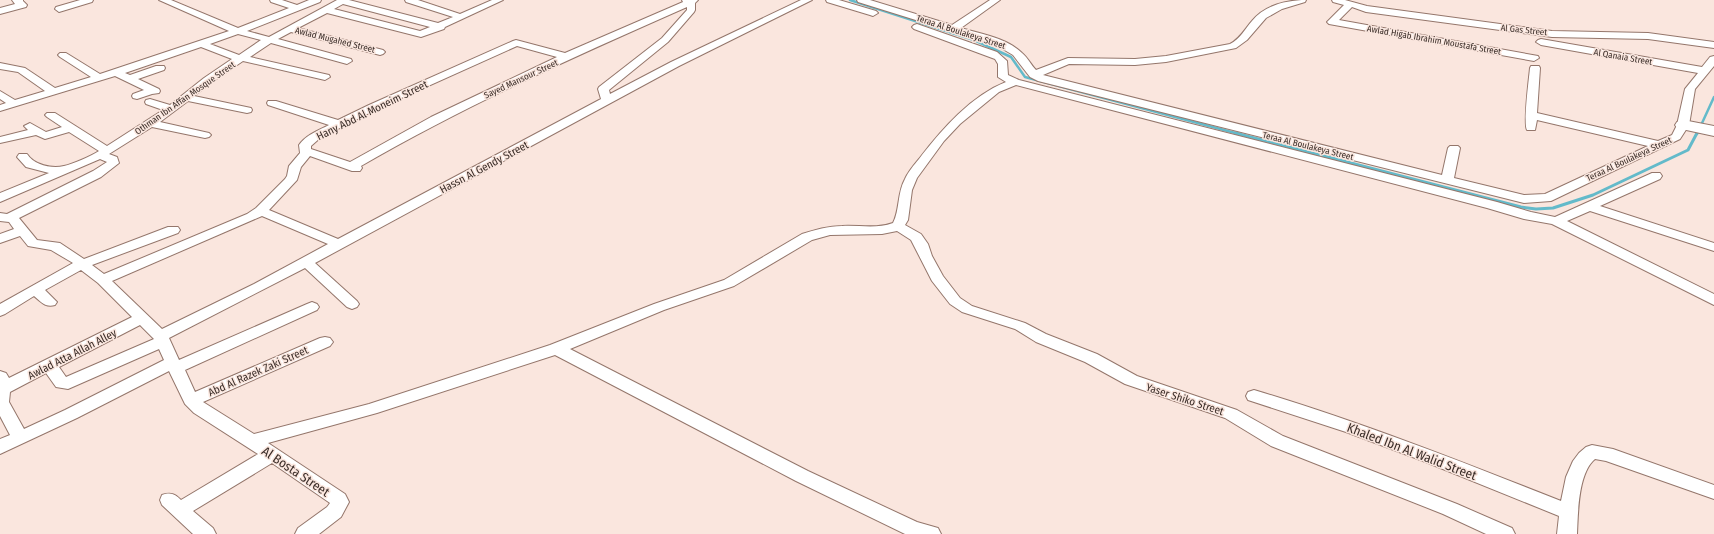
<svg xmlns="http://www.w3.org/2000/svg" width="1714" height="534" font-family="'Fira Sans Condensed',sans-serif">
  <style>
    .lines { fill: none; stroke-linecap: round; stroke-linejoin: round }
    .stream-far1 { stroke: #63baca; stroke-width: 2.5 }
    .stream { stroke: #63baca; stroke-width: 3 }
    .minor-casing { stroke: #94766b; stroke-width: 2 }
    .secondary-casing { stroke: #94766b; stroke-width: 2 }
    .minor { fill: #fff; fill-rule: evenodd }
    .secondary { fill: #fff; fill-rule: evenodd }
    .labels { text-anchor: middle; stroke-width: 3; stroke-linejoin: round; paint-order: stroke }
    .far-street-label { font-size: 9px; fill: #3a2d28; stroke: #fae6de }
    .street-label { font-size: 11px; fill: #3a2d28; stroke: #fae6de }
    .near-street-label { font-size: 13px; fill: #3a2d28; stroke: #fae6de }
  </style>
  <rect width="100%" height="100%" fill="#fae6de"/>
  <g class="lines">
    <!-- stream-far1 -->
    <path class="stream-far1" d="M850 0 974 40 1011 57 1025 77 1239 134
      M1697 134 1714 97"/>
    <!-- stream -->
    <path class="stream" d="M1235 133 1521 207 1536 209 1553 208 1593 195 1688 150 1697 133"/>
    <defs>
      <path id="minor" d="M12 0H23V1L27 5 26 7 0 14V8L15 4Z
        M80 0H93L92 2 59 12 55 9 56 7Z
        M159 0H171L238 28 289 8 271 2 270 0H282L297 5 309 0H321L320 2 247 31 269 37 337 0H349L438 23 453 17 406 2 405 0H418L460 14 492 0H503L445 27 444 29 421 37 327 13 298 28 383 50 385 52 383 54 380 55 291 32 278 39 351 59 352 61 347 64 271 43 250 57 329 75 330 77 325 80 243 61 212 82 194 96 251 108 252 110 251 112 247 113 188 101 160 122 209 133 211 135 209 137 205 138 152 127 109 154 117 157 119 163 101 177 19 218 37 240 60 243 84 259 168 227H178L180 230 178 233 92 265 104 274 247 214 256 208 285 179 287 176 289 166 300 153 299 145C306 135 319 130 329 125L268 105 267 103 268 101H276L338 120 369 105 513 41 516 40 565 53 683 2 682 0H698L695 3V10L694 12 668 42 609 90 610 94 671 62 801 0H812L679 66 315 263 357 301 359 304 357 307 352 309 347 307 305 268 169 338 179 360 307 304 312 302 317 304 319 307 317 310 185 370 195 392 320 338 325 337 330 338 333 342 330 346 203 402 254 434 369 404 550 345 654 304 724 280 802 234C815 230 828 226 842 226 859 225 877 229 893 223 900 210 897 193 905 179 908 172 914 165 919 159 942 129 971 96 1006 82L998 77V64L995 59 914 29 912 27 914 25 917 24 997 52 1007 61 1008 75 1019 80 1497 202 1531 212 1555 217 1652 173H1660L1662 176 1660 179 1600 206 1714 243V251L1590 211 1567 221 1714 294V305L1552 224 1524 219 1487 208 1016 85 999 92 960 124 944 141 917 178 912 190 908 220 905 225 921 234 928 244 932 256 943 276 960 298 972 306 1025 323 1046 334 1097 354 1137 376 1237 410 1283 436 1457 504 1512 528 1515 534H1486L1443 514 1271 446 1225 418 1125 384 1085 362 1036 342 1015 329 962 312 950 304 932 281 911 240 897 231 882 234 830 235 812 240 734 286 664 310 570 349 808 471 917 522 938 528 941 534H905L796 481 555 355 377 413 268 443 345 494 349 502 341 517 319 534H295L298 528 327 507 330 503 272 463 193 511 213 528 216 534H193L162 505 160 500 162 495C171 492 175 494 181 500L258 454 194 413 185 404 169 371 77 418 0 454V439L10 435 0 416V371L6 373 9 378 132 317 98 283 81 270 45 290 57 302 55 305C46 308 41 302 34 296L5 314 0 316V304L73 263 51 250 28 246 20 236 0 243V234L14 229 9 222 0 221V213L7 214 93 171 107 162 100 159 0 202V193L49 173 26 167 17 157 19 154H27C34 165 52 169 64 166 73 164 91 156 99 151L69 132 45 139 36 135 0 143V137L28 130 24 126 30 123 46 132 62 127 47 117 45 115 47 113H55L107 146 163 110 146 104 145 102 146 100 150 99 170 105 204 78 232 59 201 47 125 73 130 75 156 66H164L165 68 164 70 138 79 159 89 160 91 159 93 152 94 137 99 133 98 132 96 133 94 144 90 115 76 0 111V105L6 103 0 99V91L15 100 45 91 18 72 0 69V63L25 68 55 88 91 77 60 57 58 55 60 53H66L100 74 229 31ZM343 4 430 27 420 31 334 9ZM687 7V10L662 38 599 87 598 89 601 99 338 239 269 210 297 180 301 167 310 156 352 171H360L362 168 361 166C466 105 576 56 687 7ZM238 34 261 40 239 55 210 44ZM517 46 557 57 431 117 350 162 311 149V146L320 138 377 109ZM262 216 328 244 254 284 162 329 112 281ZM140 325 154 339 66 377 59 367ZM159 349 164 360 65 410 24 429 9 402 10 392 46 373 56 387 68 389Z
        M826 0H839L876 11 878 13 873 16 870 15 827 2Z
        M857 0H870L952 25 990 0H1000L961 28C981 34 1007 38 1022 53 1028 58 1031 65 1036 70L1068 58 1135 59 1166 56 1230 44C1240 39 1245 29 1252 21 1265 5 1287 0 1306 0L1305 2 1282 9 1266 18 1247 40 1236 48 1166 62 1135 65 1069 64 1043 75 1442 175 1448 148 1450 146H1458L1460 148 1454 178 1524 195 1545 194 1648 146 1537 120 1535 130H1527C1523 124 1529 79 1530 68L1531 66H1539L1540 68 1537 113 1658 141 1672 135 1677 125 1685 89 1698 73 1541 45 1536 42 1538 40 1541 39 1702 67 1710 57 1714 56V66L1695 89 1689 125 1680 139 1551 201 1524 203 1038 81 1030 77 1013 55 996 45 858 2Z
        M1332 0H1345L1367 6 1552 31 1648 33 1714 42V48L1648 39 1552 37 1366 12 1352 7 1339 20 1538 56 1539 58 1534 61 1329 24 1327 22 1344 5 1333 2Z
        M1254 390C1358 421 1460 461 1561 501L1566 477 1573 461 1579 453 1586 447 1592 445 1613 449 1714 485V499L1606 461 1595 459C1578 473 1578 513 1577 534H1557L1559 516 1423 461 1346 432 1248 400 1246 396 1248 392Z"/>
      <path id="secondary" d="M1683 120 1714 126V136L1677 128 1675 125 1677 122Z"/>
    </defs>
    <!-- minor casing -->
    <use href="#minor" class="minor-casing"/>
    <!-- secondary casing -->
    <use href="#secondary" class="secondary-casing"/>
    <!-- minor -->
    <use href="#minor" class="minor"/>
    <!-- secondary -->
    <use href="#secondary" class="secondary"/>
  </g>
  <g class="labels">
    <!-- far-street labels -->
    <g class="far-street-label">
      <text transform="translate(1524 30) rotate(6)" y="3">Al Gas Street</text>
      <text transform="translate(961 32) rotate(18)" y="3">Teraa Al Boulakeya Street</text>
      <text transform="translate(335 40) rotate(14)" y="3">Awlad Mugahed Street</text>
      <text transform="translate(1434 40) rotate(10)" y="3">Awlad Higab Ibrahim Moustafa Street</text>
      <text transform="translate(1623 57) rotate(10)" y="3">Al Qanaia Street</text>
      <text transform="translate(521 79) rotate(-25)" y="3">Sayed Mansour Street</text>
      <text transform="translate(185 98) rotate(-35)" y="3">Othman Ibn Affan Mosque Street</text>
      <text transform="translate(1308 146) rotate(14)" y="3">Teraa Al Boulakeya Street</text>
      <text transform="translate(1629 159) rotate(-25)" y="3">Teraa Al Boulakeya Street</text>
    </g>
    <!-- street labels -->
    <g class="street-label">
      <text transform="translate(372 110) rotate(-26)" y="4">Hany Abd Al Moneim Street</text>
      <text transform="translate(484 167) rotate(-28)" y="4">Hassn Al Gendy Street</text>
      <text transform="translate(72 354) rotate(-27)" y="4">Awlad Atta Allah Alley</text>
      <text transform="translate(258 371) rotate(-24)" y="4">Abd Al Razek Zaki Street</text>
      <text transform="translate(1185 399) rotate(18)" y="4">Yaser Shiko Street</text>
    </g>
    <!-- near-street labels -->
    <g class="near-street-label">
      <text transform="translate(1412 451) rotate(21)" y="5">Khaled Ibn Al Walid Street</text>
      <text transform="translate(296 471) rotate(34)" y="5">Al Bosta Street</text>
    </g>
  </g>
</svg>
